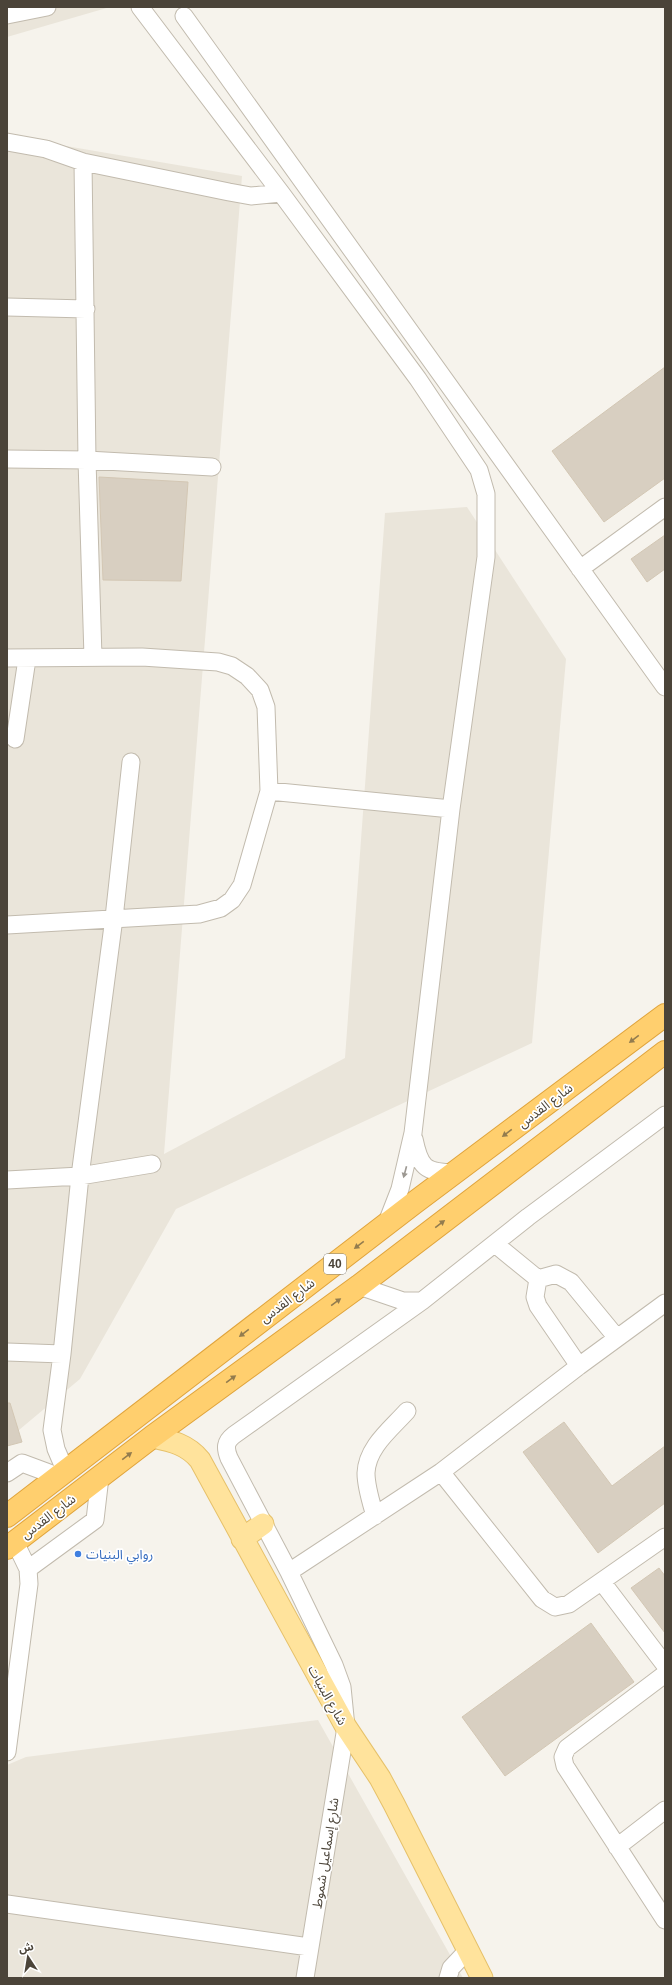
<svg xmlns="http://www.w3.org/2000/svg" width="672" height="1985" font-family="Arial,'Noto Sans Arabic',sans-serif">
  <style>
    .residential { fill: #eae5da }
    .building { fill: #d8cfc1; stroke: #d3c7b4 }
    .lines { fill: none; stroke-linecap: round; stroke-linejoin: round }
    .minor-casing { stroke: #c2bbae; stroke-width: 19 }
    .major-casing { stroke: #e6c16a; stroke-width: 23 }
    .highway-casing { stroke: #e0a43c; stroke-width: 24 }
    .minor { stroke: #fff; stroke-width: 17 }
    .major { stroke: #ffe39c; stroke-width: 21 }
    .highway { stroke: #ffcf6e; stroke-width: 22 }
    .oneway { fill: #937c4e }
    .oneway2 { fill: #9c9892 }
    .shop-dot { fill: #3f7fe0; stroke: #fff; stroke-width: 1.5 }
    .labels { text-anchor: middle; stroke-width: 3.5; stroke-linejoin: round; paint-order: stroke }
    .shield { fill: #fff; stroke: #817c74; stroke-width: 1 }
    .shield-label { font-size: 12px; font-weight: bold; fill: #4b4439 }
    .street-label { font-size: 13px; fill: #4b4439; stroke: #fff }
    .shop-label { font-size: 13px; fill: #366cbe; stroke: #fff; text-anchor: start }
  </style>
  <rect width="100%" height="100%" fill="#f6f3ec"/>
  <!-- residential -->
  <path class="residential" d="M7 7H110L7 37Z
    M7 136 242 176 164 1154 345 1058 385 513 467 507 566 659 532 1043 176 1209 80 1379 7 1440Z
    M318 1720 463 1978H7V1765L26 1757Z"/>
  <!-- building -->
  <path class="building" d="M665 367V478L604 522 552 451Z
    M99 477 188 482 181 581 103 580Z
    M665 535V569L647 582 631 559Z
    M7 1403H10L22 1442 7 1446Z
    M564 1422 612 1486 665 1446V1503L598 1553 523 1452Z
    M659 1568 665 1576V1633L631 1588Z
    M591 1623 634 1682 505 1776 462 1717Z"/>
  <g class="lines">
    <defs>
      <path id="minor" d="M140 7 281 193 418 379 479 470 486 494V557L451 809 413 1133 400 1189 386 1225
        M7 15 47 7
        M184 16 665 687
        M7 142 46 149 83 162 229 192 251 196 281 193
        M83 162 87 460 93 657
        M7 307 86 309
        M7 459 87 460 212 467
        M580 569 665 507
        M7 658 142 657 218 662 232 666 247 676 260 690 266 707 269 791 242 885 232 900 221 908 199 914 7 925
        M15 739 27 659
        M269 791 451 809
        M414 1139C420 1168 425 1172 454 1173
        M7 1180 80 1176 152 1164
        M538 1279 556 1274 571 1282 617 1338
        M359 1286 403 1301H422
        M7 1352 62 1354
        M579 1366 665 1303
        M65 1470 56 1449 52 1430 62 1354 80 1176 114 918 131 762
        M441 1472 542 1599 555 1607 569 1604 665 1537
        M7 1473 22 1463 57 1476
        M375 1516C371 1502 366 1487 366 1473 367 1447 391 1429 407 1411
        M28 1569 95 1520 100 1477
        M289 1572 441 1472 579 1366 538 1306 535 1297 538 1279 495 1244
        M602 1582 665 1665
        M665 1674 567 1748 563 1757 565 1766 665 1920
        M7 1752 29 1584 28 1569 15 1542
        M617 1847 665 1810
        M7 1904 309 1947
        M305 1978 346 1727 342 1687 334 1665 289 1572 229 1458C225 1448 225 1442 234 1435L422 1301 528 1217 665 1115
        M448 1978 451 1968 467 1951"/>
      <path id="major" d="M152 1437C171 1441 187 1444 200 1460L346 1727 380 1778 394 1804 482 1978
        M242 1539 263 1524"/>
      <path id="highway" d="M7 1516 414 1203 665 1015
        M7 1548 152 1437 359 1286 665 1052"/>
    </defs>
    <!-- minor casing -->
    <use href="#minor" class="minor-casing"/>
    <!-- major casing -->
    <use href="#major" class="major-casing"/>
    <!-- highway casing -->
    <use href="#highway" class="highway-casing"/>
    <!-- minor -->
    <use href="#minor" class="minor"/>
    <!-- major -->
    <use href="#major" class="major"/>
    <!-- highway -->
    <use href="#highway" class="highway"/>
  </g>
  <!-- one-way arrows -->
  <defs><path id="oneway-solid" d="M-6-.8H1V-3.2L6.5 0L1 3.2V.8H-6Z"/></defs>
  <g class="oneway">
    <use href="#oneway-solid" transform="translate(634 1039) rotate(143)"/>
    <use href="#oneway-solid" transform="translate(507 1133) rotate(143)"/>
    <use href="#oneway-solid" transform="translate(440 1224) rotate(-37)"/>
    <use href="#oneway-solid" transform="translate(359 1245) rotate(143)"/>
    <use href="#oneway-solid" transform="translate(336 1302) rotate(-36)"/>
    <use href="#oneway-solid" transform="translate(244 1333) rotate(143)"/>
    <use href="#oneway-solid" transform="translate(231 1379) rotate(-36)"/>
    <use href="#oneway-solid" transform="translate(127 1456) rotate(-37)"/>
  </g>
  <use class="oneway2" href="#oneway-solid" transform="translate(405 1172) rotate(105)"/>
  <!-- markers -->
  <circle class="shop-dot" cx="78" cy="1554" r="4"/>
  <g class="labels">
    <!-- shield labels -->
    <rect class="shield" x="324" y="1254" width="22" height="20" rx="3"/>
    <g class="shield-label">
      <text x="335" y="1268">40</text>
    </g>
    <!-- street labels -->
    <g class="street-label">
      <text transform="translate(545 1105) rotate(-37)" y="5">شارع القدس</text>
      <text transform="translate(287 1300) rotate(-37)" y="5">شارع القدس</text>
      <text transform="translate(48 1516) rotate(-37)" y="5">شارع القدس</text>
      <text transform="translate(328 1695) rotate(61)" y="5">شارع البنيات</text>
      <text transform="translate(325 1853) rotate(-81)" y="5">شارع إسماعيل شموط</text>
    </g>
    <!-- shop labels -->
    <g class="shop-label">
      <text x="86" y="1559">روابي البنيات</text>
    </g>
  </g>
  <!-- border -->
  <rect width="672" height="1985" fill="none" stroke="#4b4439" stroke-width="16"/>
  <!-- north arrow -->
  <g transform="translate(28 1957) rotate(348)" stroke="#ffffff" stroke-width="3" paint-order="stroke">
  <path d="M0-3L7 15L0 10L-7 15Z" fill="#4b4439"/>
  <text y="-6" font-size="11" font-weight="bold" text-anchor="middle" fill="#4b4439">ش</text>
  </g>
</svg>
